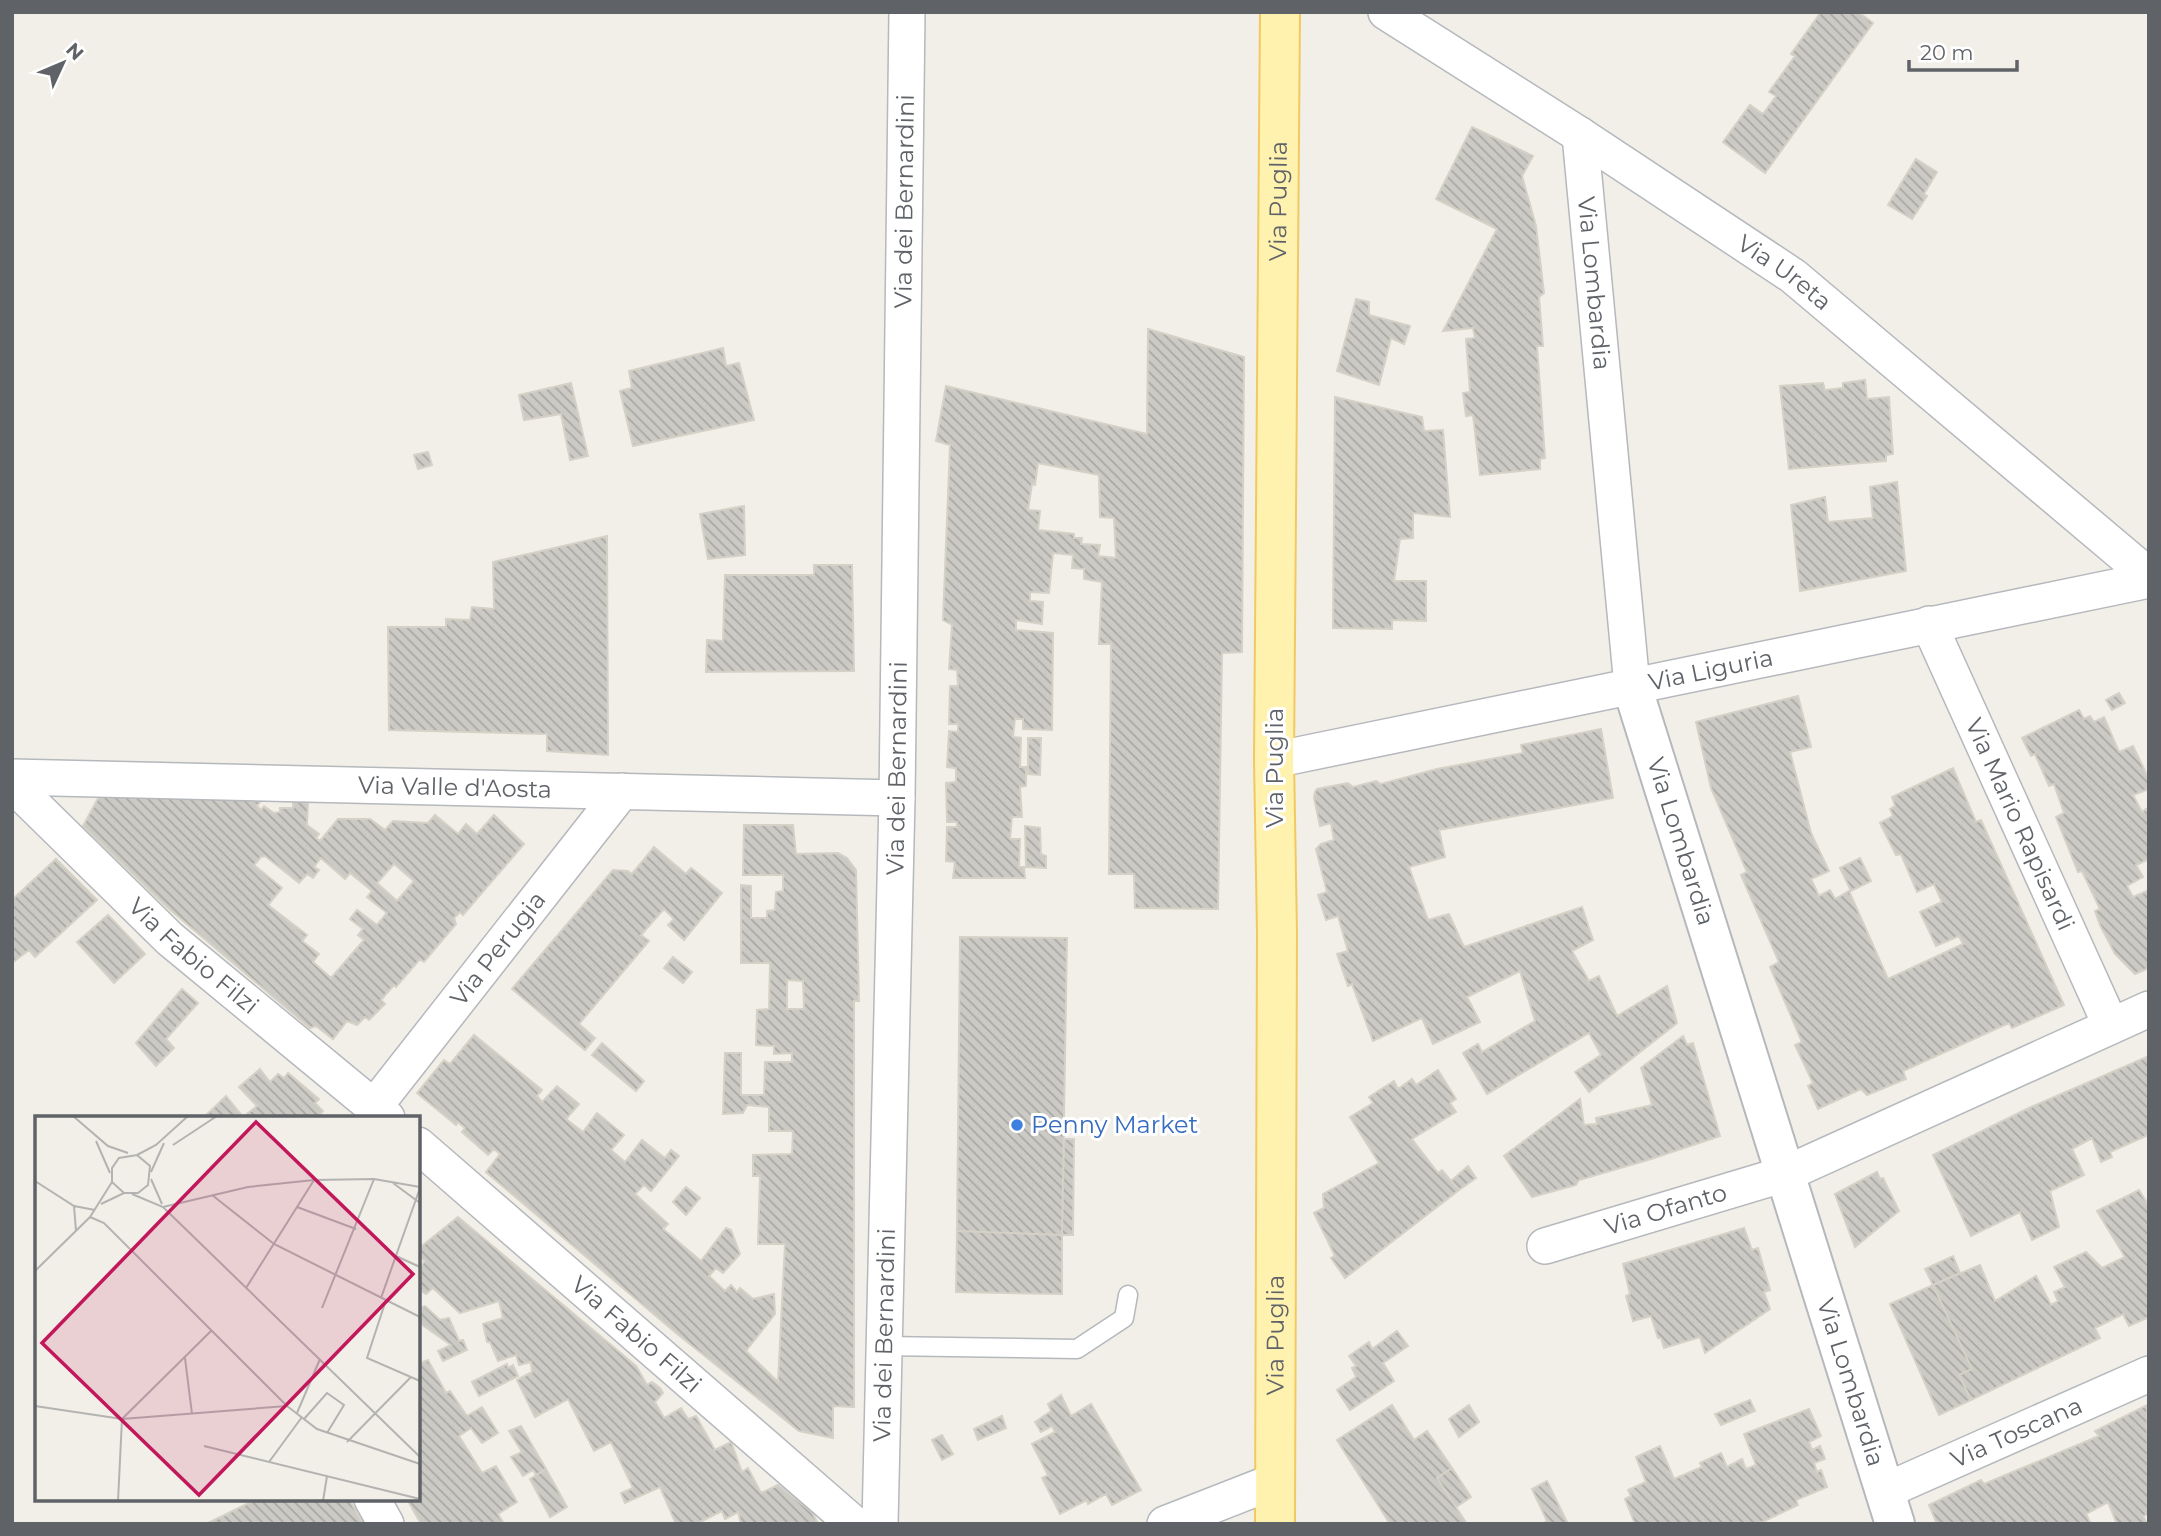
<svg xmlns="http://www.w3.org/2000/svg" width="2161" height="1536" font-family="Montserrat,sans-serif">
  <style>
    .building { fill: url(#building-back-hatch); stroke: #d6d1c6; stroke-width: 2; fill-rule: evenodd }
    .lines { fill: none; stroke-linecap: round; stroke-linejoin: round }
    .service-casing { stroke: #b5b8bc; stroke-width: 21 }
    .minor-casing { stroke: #b5b8bc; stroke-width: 38 }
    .tertiary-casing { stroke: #b5b8bc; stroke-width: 42 }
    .primary-casing { stroke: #f2c960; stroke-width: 42 }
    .service { stroke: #fff; stroke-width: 18 }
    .minor { stroke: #fff; stroke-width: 35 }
    .tertiary { stroke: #fff; stroke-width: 38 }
    .primary { stroke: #fff2af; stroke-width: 38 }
    .shop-dot { fill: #3f7fe0; stroke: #fff; stroke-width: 2.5 }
    .labels { text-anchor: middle; stroke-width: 6; stroke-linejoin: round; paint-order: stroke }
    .street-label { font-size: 24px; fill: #5f6368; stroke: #fff }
    .shop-label { font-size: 24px; fill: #366cbe; stroke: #fff; text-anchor: start }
    .inset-road { fill: none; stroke: #b3b3b1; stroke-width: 2 }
    .view { fill: #c2185b; fill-opacity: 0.15; stroke: #c2185b; stroke-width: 3.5 }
    .inset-edge { fill: none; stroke: #5f6368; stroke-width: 3.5 }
  </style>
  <defs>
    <pattern id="building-back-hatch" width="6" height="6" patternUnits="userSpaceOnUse" patternTransform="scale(1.75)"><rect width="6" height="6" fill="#cccac5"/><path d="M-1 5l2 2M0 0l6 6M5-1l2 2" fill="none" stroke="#a9a8a4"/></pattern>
  </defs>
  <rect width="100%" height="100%" fill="#f1efe8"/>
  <!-- building -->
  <path class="building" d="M1821 12H1858L1873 23 1765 173 1723 142 1750 105 1763 114 1776 96 1769 92 1795 56 1791 54Z
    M1472 127 1533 156 1522 176 1536 226 1544 293 1539 297 1543 346H1537L1545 458 1540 459V469L1480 475 1473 415 1466 416 1463 393 1470 392 1466 339 1475 338 1473 328 1443 331 1497 229 1436 199Z
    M1916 159 1937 172 1924 194 1927 196 1912 219 1888 205Z
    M1356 299 1369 302V315L1410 326 1404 344 1391 338 1379 385 1337 371Z
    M1148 329 1244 357 1242 652 1222 653 1218 909 1135 908 1134 874H1109L1111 644H1099L1102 582 1084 579V569L1072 568 1073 555 1053 553 1049 593 1030 592V601L1043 602 1042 624 1016 620V630L1053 633 1052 730 1023 729V719H1015L1013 737 1021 738 1020 767H1026V786L1020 787 1022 817H1012L1010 839H1020L1019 867H1024L1025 878H953L955 862 946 861 947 827H957V822H947L946 783 956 782V768L947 767 949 731 958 732V724H949L950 686H958L957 670 949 669 952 625 943 620 950 445 936 441 946 386 1147 434ZM1038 463 1099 475 1100 517 1114 518 1116 558 1098 556 1100 545 1081 544 1082 538H1074V534L1038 530 1040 511 1028 510 1032 484 1035 485Z
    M723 348 726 366 739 363 754 420 633 446 620 391 632 388 629 371Z
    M1865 380 1867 399 1889 397 1893 454 1886 455V461L1789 469 1780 386 1823 383 1825 390 1843 388V383Z
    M571 383 588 456 570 460 561 414 524 420 519 395Z
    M1335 397 1422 417 1424 431 1443 430 1450 517 1413 513V538L1400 539 1394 581H1426V621L1392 620V629L1333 628Z
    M428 452 432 465 418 469 414 455Z
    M1897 482 1906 571 1800 591 1791 505 1825 497 1828 522 1873 518 1870 487Z
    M744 506 745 555 708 559 700 514Z
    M607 536 608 755 547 751V734L389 730 388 627H446V619L470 620 472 607 494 609 493 562Z
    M814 565H852L854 671 706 672 707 640 723 641 725 575H814Z
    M2119 693 2125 703 2112 710 2106 700Z
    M1798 696 1811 747 1790 752 1811 833 1829 871 1811 879 1819 896 1830 890 1835 899 1849 891 1888 979 1963 944 1959 936 1936 946 1920 912 1942 902 1934 884 1917 892 1901 854 1896 855 1880 823 1893 816 1890 809 1895 806 1892 797 1953 768 1976 822 1981 820 2064 1005 2012 1028 2009 1023 1903 1071 1906 1079 1867 1095 1861 1089 1818 1109 1808 1086 1813 1083 1795 1045 1802 1042 1770 967 1779 962 1741 875 1747 872 1711 788 1696 722Z
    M2079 710 2084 719 2090 716 2094 722 2104 717 2119 752 2133 746 2149 779V789L2133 795 2142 812 2146 809 2149 815V859L2136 865 2143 877 2127 886 2133 897 2149 890V968L2135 974 2115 954 2100 925 2095 911 2100 909 2082 871 2078 872 2056 817 2064 813 2054 784 2049 786 2035 754 2031 756 2022 738Z
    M1601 729 1613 798 1439 830 1445 857 1409 867 1428 920 1449 914 1464 947 1582 907 1593 940 1572 951 1589 981 1599 976 1617 1016 1667 986 1677 1023 1589 1092 1575 1072 1601 1055 1589 1033 1487 1094 1463 1053 1478 1044 1482 1052 1535 1021 1520 971 1467 997 1480 1022 1433 1044 1422 1018 1373 1041 1352 984 1348 986 1337 954 1348 951 1338 916 1326 920 1318 895 1327 892 1316 849 1321 844 1334 840 1331 823 1320 826 1314 798 1315 792 1317 789 1348 783 1353 787 1376 781 1381 784 1437 769 1523 753 1521 745Z
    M1028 738H1041L1040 775 1028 774Z
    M103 789 253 797 251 801H261L257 806 261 810 264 806 274 813 280 812V808H293V801L308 803 307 825 319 834 316 838 320 841 338 819H370L385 830 393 821 428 823 435 815 458 834 466 824 477 834 494 815 524 844 463 915 460 912 454 918 456 924 424 962 420 959 396 987 394 985 381 1000 385 1004 369 1020 365 1017 357 1025 347 1021 333 1039 316 1026 310 1028 168 908 83 826ZM265 856 299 883 307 874 313 878 319 870 314 867 321 858 345 879 350 873 372 891 367 897 387 913 377 925 357 910 350 919 363 929 358 935 364 940 331 978 313 962 319 954 302 941 307 935 268 905 282 888 254 865 261 857ZM394 864 414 881 397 901 377 883Z
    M744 825H793L796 854 838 853 847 858 856 870 859 1001H854V1407L833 1406V1438L799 1431 676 1333 486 1172 500 1154 494 1149 488 1155 462 1132 465 1128 458 1122 456 1125 417 1093 444 1060 450 1064 474 1035 542 1090 537 1096 542 1102 557 1086 579 1104 566 1119 583 1132 597 1113 624 1135 611 1150 625 1162 642 1140 665 1158 671 1150 679 1156 651 1191 644 1185 635 1194 668 1224 663 1229 701 1261 726 1228 731 1230 740 1254 723 1273 716 1268 709 1276 725 1291 731 1285 737 1292 740 1288 753 1299 774 1294 775 1314 746 1351 778 1382 785 1244H758L760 1176H753V1155L792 1154 793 1131H769V1107L747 1105 743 1113 723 1114 725 1053H741V1095H764L765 1062H792V1053L774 1054V1046L756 1045 757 1010 769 1009 770 963H741V885L751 886V918H767V911L775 910 776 892 783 891V875H743ZM787 980 803 981 804 1009H787Z
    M1025 826 1040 828 1041 854 1046 856V868L1026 867Z
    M654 847 686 874 691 868 722 893 684 940 668 925 674 919 664 909 641 935 649 941 579 1024 595 1038 585 1050 512 989 613 870 628 871 632 874Z
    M1860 858 1871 881 1851 891 1840 868Z
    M56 859 97 900 35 957 29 950 12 963V900Z
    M108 915 145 954 114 983 77 942Z
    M960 937 1067 938 1062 1235 957 1231Z
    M673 957 692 972 683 983 664 968Z
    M182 989 198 1003 166 1039 174 1048 156 1066 136 1043Z
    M1683 1036 1687 1045 1693 1043 1720 1136 1648 1160 1579 1180 1576 1185 1532 1197 1504 1156 1580 1099 1584 1125 1597 1124 1596 1118 1652 1105 1641 1068Z
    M602 1043 644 1081 636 1091 592 1055Z
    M2149 1056V1137L2148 1135 2110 1152 2112 1157 2101 1162 2092 1138 2072 1149 2084 1175 2050 1191 2059 1227 2032 1240 2020 1212 1971 1236 1933 1155 2031 1107Z
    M260 1069 270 1082 278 1074 284 1078 288 1073 319 1099 315 1103 323 1111 317 1118H203L226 1096 243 1117 257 1106 239 1087Z
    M1438 1070 1456 1099 1450 1103 1456 1112 1412 1139 1438 1173 1442 1170 1459 1190 1345 1278 1331 1258 1335 1256 1314 1213 1324 1208 1323 1194 1379 1163 1350 1117 1373 1103 1369 1097 1394 1081 1398 1089 1412 1079 1416 1085Z
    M1064 1139H1074L1073 1235H1062Z
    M1468 1166 1476 1178 1459 1190 1451 1181Z
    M1877 1172 1880 1179 1883 1178 1899 1211 1855 1247 1835 1194Z
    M686 1187 700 1198 686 1215 673 1202Z
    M2139 1190 2149 1206V1317L2129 1326 2123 1314 2095 1328 2100 1338 1971 1400 1959 1375 1972 1369 1933 1285 1980 1265 1995 1301 2036 1276 2051 1305 2058 1301 2054 1292 2065 1287 2054 1267 2086 1252 2102 1268 2125 1257 2097 1211Z
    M458 1217 636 1366 647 1385 652 1382 660 1388 663 1393 655 1402 664 1418 681 1408 688 1419 696 1416 715 1450 731 1442 742 1472 748 1468 761 1493 778 1485 812 1512 818 1524H741L738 1512 725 1519 722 1511 696 1524H676L660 1487 625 1503 621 1493 633 1488 611 1442 594 1451 568 1399 535 1417 517 1380 532 1372 531 1362 519 1365 516 1355 498 1361 490 1342H487L483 1324 503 1318 499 1301 460 1313 433 1288 426 1294 418 1289V1269L425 1261 418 1256V1249Z
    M1744 1228 1752 1250 1758 1248 1770 1290 1764 1292 1770 1309 1705 1353 1700 1337 1664 1348 1661 1338H1658L1651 1316 1633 1321 1626 1296 1630 1294 1623 1264Z
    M957 1231 1062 1235V1294L956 1292Z
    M1953 1256 1960 1273 1933 1285 1925 1269Z
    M1933 1285 1972 1369 1959 1375 1971 1400 1939 1415 1890 1304Z
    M425 1306 440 1320 449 1318 459 1341 463 1340 467 1350 443 1361 438 1351 451 1345 418 1322V1308Z
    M1397 1331 1408 1346 1383 1363 1394 1381 1350 1410 1337 1390 1356 1377 1352 1368 1356 1366 1349 1356 1369 1342 1372 1349Z
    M428 1360 446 1393 450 1391 467 1416 482 1407 498 1433 482 1443 471 1428 459 1436 482 1473 496 1466 517 1502 498 1514 504 1524H421L407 1499H418V1364Z
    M507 1364 508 1368 513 1365 518 1376 479 1396 472 1382Z
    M1061 1395 1071 1416 1091 1404 1141 1490 1112 1505 1106 1494 1088 1504 1087 1500 1060 1514 1042 1478 1048 1475 1032 1444 1055 1432 1052 1426 1041 1432 1035 1422 1051 1411 1048 1404Z
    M1750 1400 1755 1411 1721 1425 1715 1414Z
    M1392 1405 1414 1440 1427 1431 1452 1468 1437 1478 1467 1524H1390L1337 1440Z
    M1469 1405 1479 1422 1459 1437 1449 1419Z
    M2147 1405 2149 1514 2143 1516 2147 1524H2117L2108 1502 2086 1514 2091 1524H1937L1929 1505 1981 1480 1984 1484 2099 1436 2095 1431Z
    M1809 1409 1821 1436 1809 1442 1812 1450 1820 1446 1825 1459 1814 1463 1817 1472 1821 1470 1827 1487 1796 1500 1798 1505 1758 1524H1635L1625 1499 1631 1496 1628 1490 1646 1482 1636 1457 1660 1446 1674 1479 1702 1467 1700 1463 1721 1453 1727 1467 1742 1459 1746 1469 1756 1465 1744 1434Z
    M1002 1416 1006 1428 978 1440 974 1429Z
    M521 1426 546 1469 536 1475 533 1470 523 1476 511 1457 522 1452 509 1431Z
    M942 1435 953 1454 942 1460 932 1440Z
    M1452 1468 1471 1497 1456 1507 1437 1478Z
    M546 1469 567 1507 550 1517 530 1479Z
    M1547 1481 1568 1524H1542L1547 1521 1532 1489Z
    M252 1499H349L363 1524H206L253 1501Z"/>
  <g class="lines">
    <defs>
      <path id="service" d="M884 1346 1077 1349 1124 1318 1128 1295"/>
      <g id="minor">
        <path id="s1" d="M1386 12 1580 135 1793 276 2149 576"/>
        <path id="s2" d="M1580 135 1632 686"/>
        <path id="s3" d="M1929 624 2111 1026"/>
        <path id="s4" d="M1274 760 2149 580"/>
        <path id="s5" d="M12 777 897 798"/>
        <path id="s6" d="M12 784 170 939 387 1118"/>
        <path id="s7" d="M374 1107 622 791"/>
        <path id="s8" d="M418 1145 854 1524"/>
        <path id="s9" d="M1545 1246 1785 1174 2149 1009"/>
        <path id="s10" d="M1885 1491 2149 1374"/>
        <path d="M372 1499 386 1524"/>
        <path id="s11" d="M880 1524 897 798 907 12"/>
        <path d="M1165 1524 1275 1481"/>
      </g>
      <g id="tertiary">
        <path id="s12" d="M1632 686 1895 1524"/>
      </g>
      <g id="primary">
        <path id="s13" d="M1275 1524 1277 933 1274 760 1280 12"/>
      </g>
    </defs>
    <!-- service casing -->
    <use href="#service" class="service-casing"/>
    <!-- minor casing -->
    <use href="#minor" class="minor-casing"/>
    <!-- tertiary casing -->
    <use href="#tertiary" class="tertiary-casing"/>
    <!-- primary casing -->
    <use href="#primary" class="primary-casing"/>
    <!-- service -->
    <use href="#service" class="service"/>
    <!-- minor -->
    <use href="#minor" class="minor"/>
    <!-- tertiary -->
    <use href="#tertiary" class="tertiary"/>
    <!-- primary -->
    <use href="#primary" class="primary"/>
  </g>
  <!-- markers -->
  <circle class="shop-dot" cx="1017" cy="1125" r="7"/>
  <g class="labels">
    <!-- street labels -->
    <g class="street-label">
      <text dy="8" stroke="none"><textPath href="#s11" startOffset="1323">Via dei Bernardini</textPath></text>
      <text dy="8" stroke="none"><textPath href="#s13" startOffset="1323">Via Puglia</textPath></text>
      <text dy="8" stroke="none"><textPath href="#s1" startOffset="476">Via Ureta</textPath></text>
      <text dy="8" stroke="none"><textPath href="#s2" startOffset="149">Via Lombardia</textPath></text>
      <text dy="8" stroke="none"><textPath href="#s4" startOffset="446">Via Liguria</textPath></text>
      <text dy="8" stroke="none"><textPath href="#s11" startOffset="756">Via dei Bernardini</textPath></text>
      <text transform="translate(1275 768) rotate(-90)" y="8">Via Puglia</text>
      <text dy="8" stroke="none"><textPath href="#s5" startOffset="443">Via Valle d'Aosta</textPath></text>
      <text dy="8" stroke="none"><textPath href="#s3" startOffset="220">Via Mario Rapisardi</textPath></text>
      <text dy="8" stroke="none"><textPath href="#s12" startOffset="163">Via Lombardia</textPath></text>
      <text dy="8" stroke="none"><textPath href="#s7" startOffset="201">Via Perugia</textPath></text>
      <text dy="8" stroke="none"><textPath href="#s6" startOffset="250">Via Fabio Filzi</textPath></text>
      <text dy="8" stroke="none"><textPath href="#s9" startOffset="126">Via Ofanto</textPath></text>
      <text dy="8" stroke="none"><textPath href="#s8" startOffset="289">Via Fabio Filzi</textPath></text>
      <text dy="8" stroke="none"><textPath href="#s11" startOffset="189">Via dei Bernardini</textPath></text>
      <text dy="8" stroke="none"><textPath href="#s13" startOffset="189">Via Puglia</textPath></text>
      <text dy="8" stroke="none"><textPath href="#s12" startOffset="730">Via Lombardia</textPath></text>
      <text dy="8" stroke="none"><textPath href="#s10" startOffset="144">Via Toscana</textPath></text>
    </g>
    <!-- shop labels -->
    <g class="shop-label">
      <text x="1031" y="1133">Penny Market</text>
    </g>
  </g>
  <!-- overview -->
  <g transform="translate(35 1116)">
    <rect width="385" height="385" fill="#f1efe8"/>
    <path class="inset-road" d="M38 0 73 30 93 37M61 25 75 57M138 29 182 0M102 39 121 29 153 0M116 56 129 27M116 63 127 88M0 65 39 90 60 94M358 67 385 87M97 78 128 91 385 341M177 79 239 128 385 201M66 88 89 77H103L113 69 115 50 102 39 84 42 77 52V66L89 77M39 90 41 115M128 91 213 71 279 64 339 63 385 71M262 91 321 113M55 101 69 107 252 290 282 313 385 348M361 140 385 151M0 155 55 101 77 66M211 172 279 64M346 182 385 72M351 184 332 242 385 265M287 192 339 63M150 242 157 298M0 290 87 303 252 290M262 297 285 243M87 303 177 214M269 303 292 277 309 289 292 317M312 326 376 261M169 330 385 383M234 346 267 301M83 385 87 303M288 385 292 360"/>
    <path class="view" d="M221 6 378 158 164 379 7 227Z"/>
    <rect width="385" height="385" class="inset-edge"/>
  </g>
  <!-- border -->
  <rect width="2161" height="1536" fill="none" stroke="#5f6368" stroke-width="28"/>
  <!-- north arrow -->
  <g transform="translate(63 63) rotate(46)" stroke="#ffffff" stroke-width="5" paint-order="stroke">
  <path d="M0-5L12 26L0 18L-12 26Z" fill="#5f6368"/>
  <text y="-10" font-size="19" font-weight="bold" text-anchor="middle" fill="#5f6368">N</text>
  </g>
  <!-- scale -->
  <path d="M1909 60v10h108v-10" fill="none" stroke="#5f6368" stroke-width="3.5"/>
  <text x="1920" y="60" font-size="21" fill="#5f6368" stroke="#ffffff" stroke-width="5" paint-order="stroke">20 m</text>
</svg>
